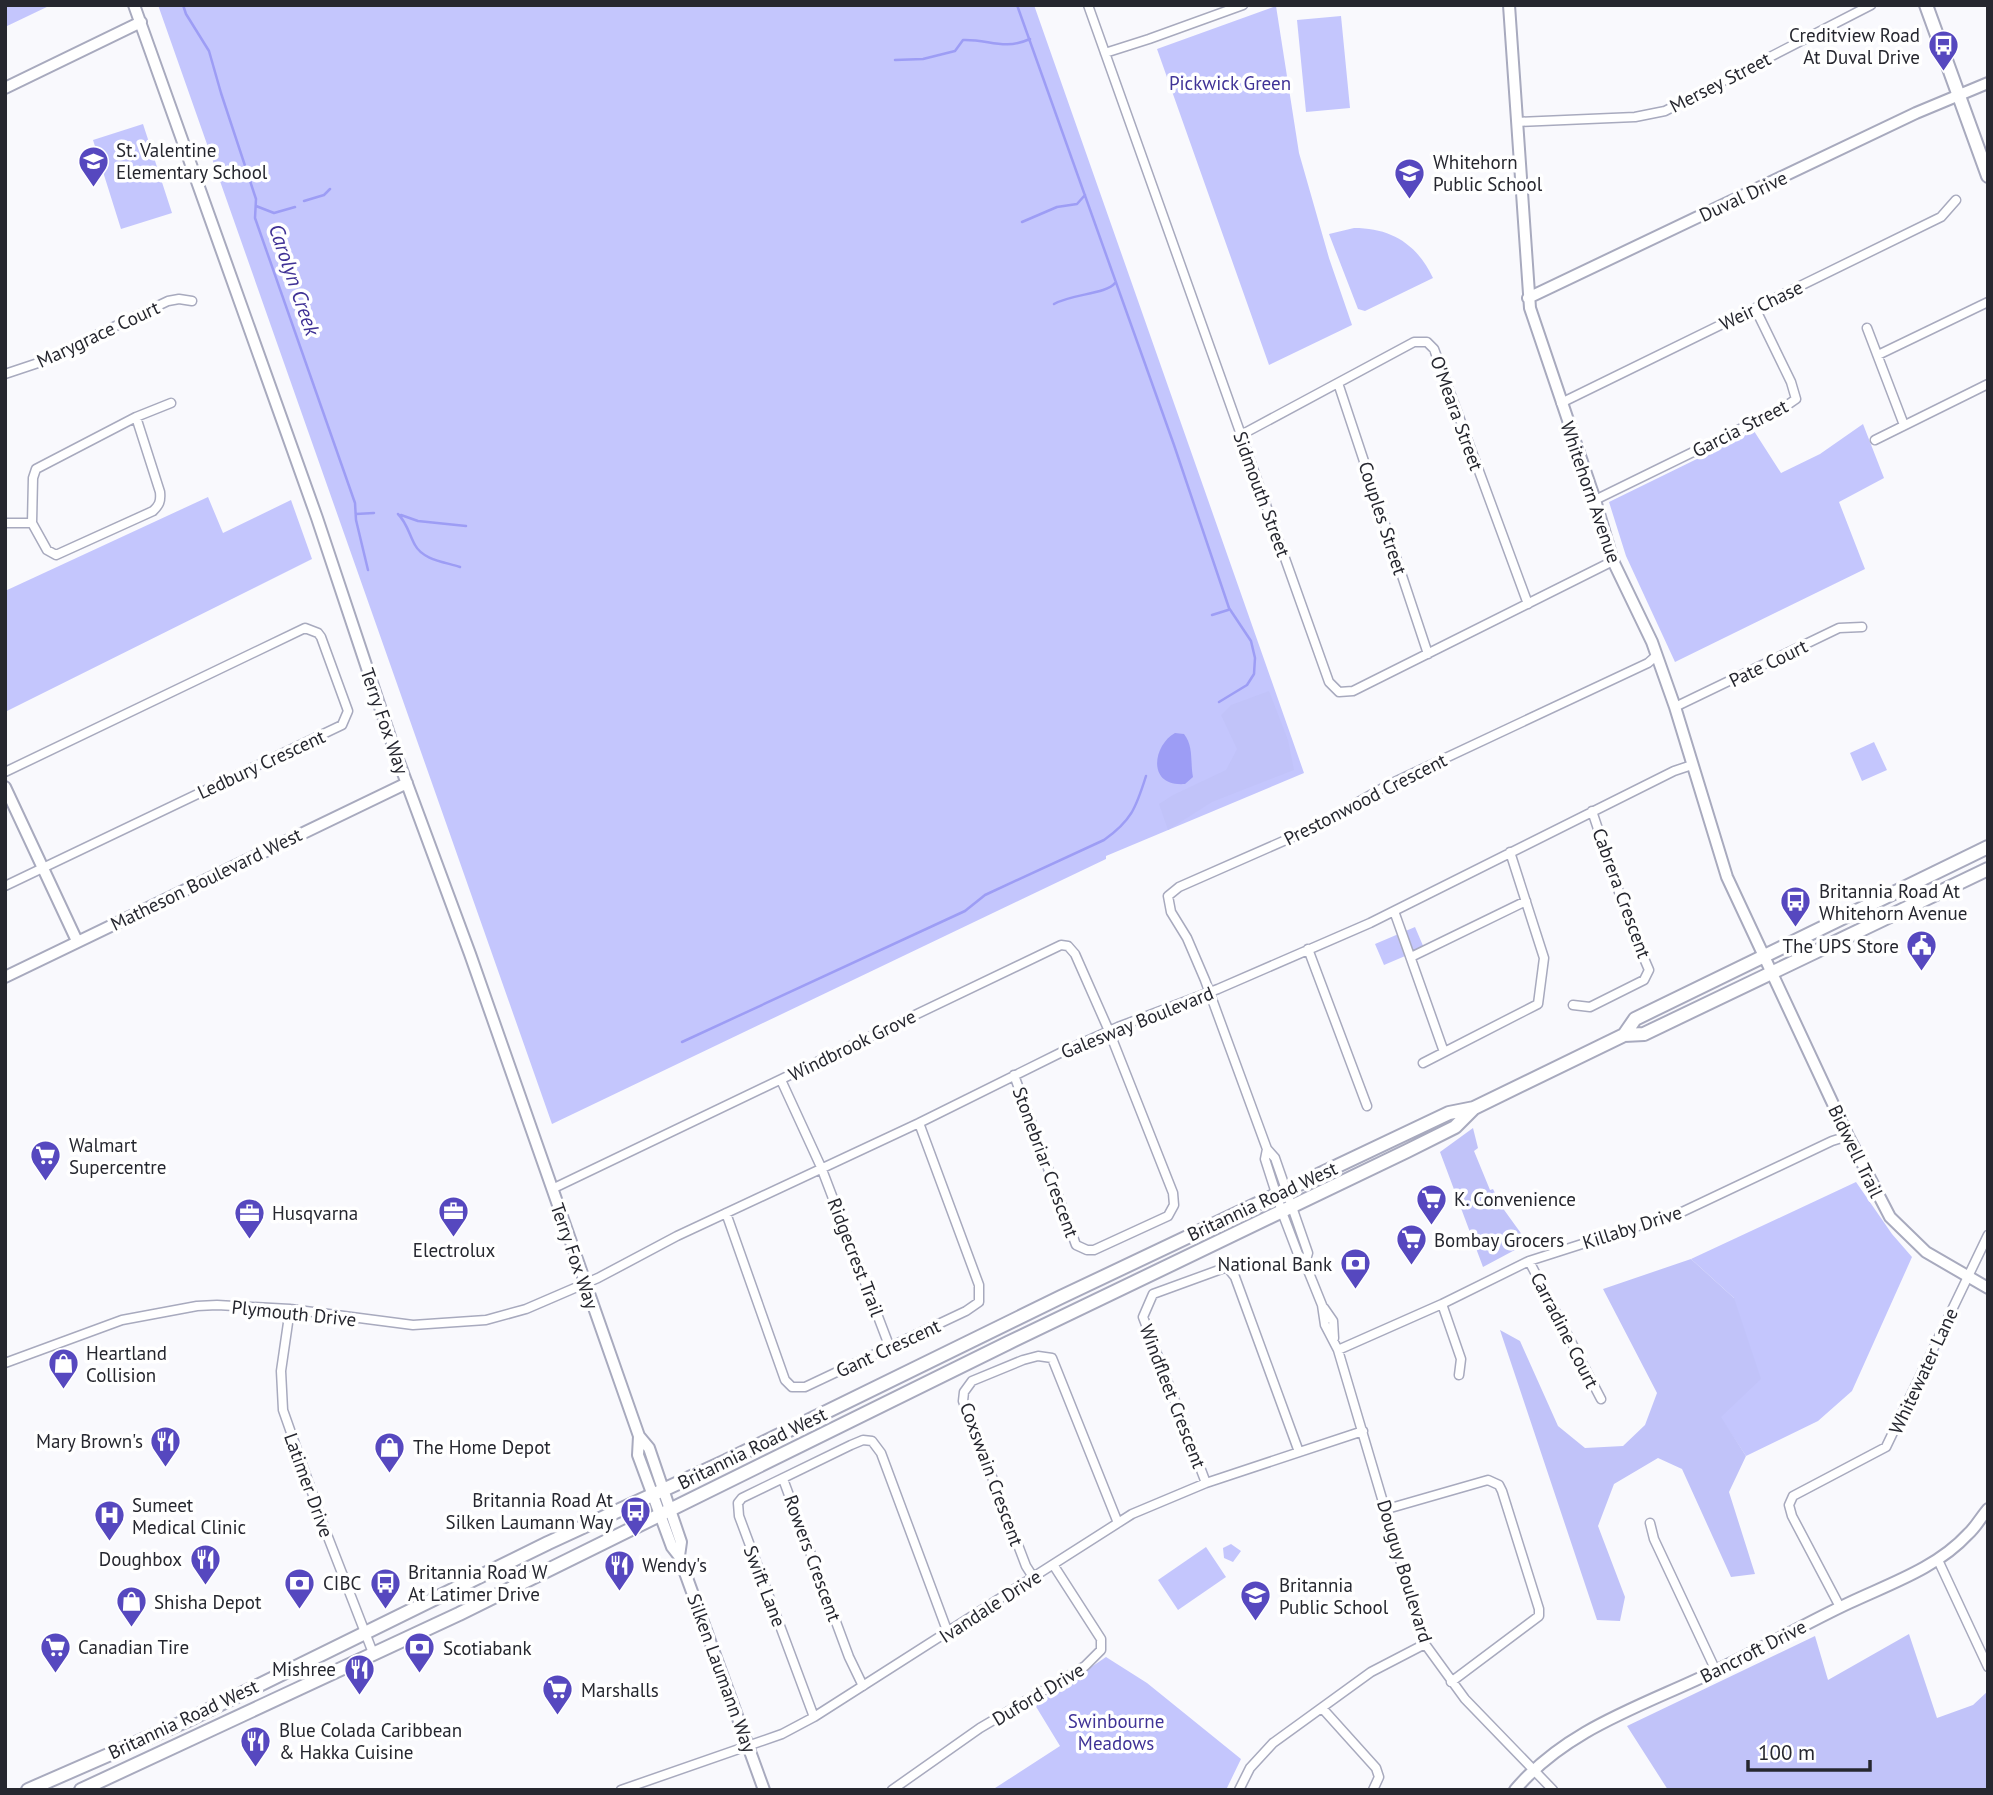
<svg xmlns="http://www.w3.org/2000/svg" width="1993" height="1795" font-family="'PT Sans',sans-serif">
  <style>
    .green { fill: #c4c6fd }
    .forest { fill: #c1c3f9 }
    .water { fill: #9d9df5 }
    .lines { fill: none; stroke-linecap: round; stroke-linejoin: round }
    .stream { stroke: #9d9df5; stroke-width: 2.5 }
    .minor-casing { stroke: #a8aabe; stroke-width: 11 }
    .tertiary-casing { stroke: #a8aabe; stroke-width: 14 }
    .secondary-casing { stroke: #a8aabe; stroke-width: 16 }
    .minor { stroke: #fff; stroke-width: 8 }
    .tertiary { stroke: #fff; stroke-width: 10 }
    .secondary { stroke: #fff; stroke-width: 12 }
    .labels { text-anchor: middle; stroke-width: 7; stroke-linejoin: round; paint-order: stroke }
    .poi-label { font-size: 19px; fill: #26272f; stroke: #fff; text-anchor: start }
    .street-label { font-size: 19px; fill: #26272f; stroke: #fff }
    .park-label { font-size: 19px; fill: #403397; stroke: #fff }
    .water-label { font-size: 21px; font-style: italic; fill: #3f3195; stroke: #fff }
  </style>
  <rect width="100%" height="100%" fill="#f9f9fd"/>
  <!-- green -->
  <path class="green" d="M5 5H51L5 27Z
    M158 5H1034L1304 773 1106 856V859L552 1124Z
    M1276 6 1299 153 1329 258 1352 325 1269 365 1157 49Z
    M1341 16 1350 108 1306 112 1297 20Z
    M143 124 172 213 121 229 93 140Z
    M1354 228C1391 228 1417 244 1433 278L1365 311 1358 309 1329 234Z
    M1863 424 1884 478 1839 502 1865 569 1675 662 1626 556 1609 502 1754 431 1781 473 1820 454Z
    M208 497 223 533 291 500 312 559 5 712V591Z
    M1874 742 1887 770 1862 781 1850 753Z
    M1415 927 1424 948 1384 965 1375 944Z
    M1856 1182 1892 1234 1912 1257 1852 1391 1818 1421 1746 1456 1720 1417 1734 1298 1691 1259Z
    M1231 1544 1241 1551 1233 1562 1224 1558 1223 1548Z
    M1206 1547 1226 1577 1178 1610 1158 1580Z
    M1106 1657 1147 1683 1241 1759 1226 1790H992L1060 1746 1035 1705Z"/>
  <!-- forest -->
  <path class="forest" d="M1269 691 1288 740 1294 770 1212 802 1168 830 1159 804 1173 795 1226 770 1237 749 1221 715 1231 705Z
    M1473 1128 1478 1148 1474 1151 1490 1190 1493 1189 1502 1207 1528 1243 1483 1267 1440 1152Z
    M1691 1259 1734 1298 1761 1379 1721 1417 1746 1456 1729 1492 1755 1574 1731 1577 1682 1469 1658 1458 1614 1484 1598 1526 1625 1597 1620 1621 1597 1620 1500 1330 1520 1341 1558 1426 1585 1448 1623 1446 1645 1425 1657 1393 1603 1289Z
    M1909 1634 1937 1718 1973 1705 1988 1691V1790H1668L1627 1726 1815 1636 1828 1680Z"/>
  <!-- water -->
  <path class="water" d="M1175 733 1184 734C1194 747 1190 762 1193 777L1185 784C1146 787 1153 745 1175 733Z"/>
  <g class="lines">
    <!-- stream -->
    <path class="stream" d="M183 5 186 14 209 51 221 93 256 199 255 218 355 503 356 520 368 570
      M1017 5 1174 445 1229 608 1251 641 1255 658 1254 674 1247 685 1219 702
      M895 60 923 59 955 51 963 40C989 39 1003 51 1030 39
      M304 201 324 195 330 189
      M256 206 274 213 295 207
      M1022 222 1057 207 1077 204 1085 195
      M1054 304C1071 294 1107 294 1115 283
      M356 514 374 513
      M398 514C407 523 409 534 415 545 423 560 445 562 460 567
      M401 515 418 521 466 526
      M1212 615 1228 610
      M682 1042 965 911 985 895 1104 840C1131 821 1136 808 1146 776"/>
    <defs>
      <path id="minor" d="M1088 5 1329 682 1339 692 1353 691 1613 561
        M1105 53 1149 39 1243 5
        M1517 122 1635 117 1665 111 1871 5
        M1867 328 1904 425
        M1878 355 1988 302
        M5 374 38 363 168 301 179 299 192 301
        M1338 383 1428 654
        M1561 403 1941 217 1956 200
        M1241 435 1414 342H1427L1434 349 1528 604
        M1875 440 1988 384
        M1595 500 1783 408 1796 399 1791 382 1755 308
        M5 523H32L33 478 36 469 136 417 171 403
        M32 523 47 550 56 555 153 511C159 505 161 502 160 492L136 417
        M1675 707 1839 628 1862 627
        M5 772 305 628 318 633 321 637 348 711 342 725 5 886
        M1394 911 1444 1052
        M1308 949 1367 1106
        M1411 957 1526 901
        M1573 1005 1590 1007 1644 980 1649 970 1631 928 1592 811
        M1423 1063 1538 1004 1544 958 1510 852
        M781 1080 821 1167 890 1348
        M1267 1149 1265 1159 1282 1212 1298 1254 1305 1263 1322 1305 1325 1325 1338 1350 1425 1644 1465 1699 1553 1790
        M552 1189 1061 945 1068 946 1075 954 1109 1031 1173 1193 1174 1205 1168 1216 1094 1250H1087L1076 1245 1014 1075
        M726 1213 785 1380 792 1387H805L966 1311 979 1302V1285L919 1123
        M1529 1261 1601 1399
        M1305 1263 1308 1253 1275 1158 1267 1149 1205 980 1187 938 1171 912 1168 896 1179 887 1313 828 1388 785 1648 663 1657 655
        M1442 1304 1461 1359 1459 1375
        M1324 1308 1333 1321 1334 1338
        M290 1309 281 1371 283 1410 326 1532 373 1653
        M1338 1350 1442 1304 1529 1261 1682 1212 1832 1141 1848 1136
        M5 1363 122 1320 197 1306 217 1305 290 1309 413 1325 486 1320 526 1309 598 1278 677 1236 919 1123 1064 1051 1118 1027 1218 989 1370 923 1674 771 1692 765
        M783 1479 849 1657 863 1686
        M1206 1483 1143 1317 1153 1294 1227 1267 1235 1277 1299 1452
        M1387 1509 1488 1480 1499 1485 1502 1491 1539 1609V1616L1451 1682
        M1650 1523 1654 1539 1716 1671
        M1938 1560 1988 1667
        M1033 1577 1026 1566 963 1401 964 1392 972 1381 1023 1360 1038 1356 1052 1358 1118 1523
        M1840 1607 1792 1516 1789 1505 1793 1496 1886 1447 1988 1235
        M1322 1708 1376 1768 1379 1777 1373 1790
        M814 1717 739 1516 738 1503 742 1498 851 1445 863 1440 872 1441 881 1453 948 1633
        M621 1790 782 1734 814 1717 1132 1514 1206 1483 1363 1431
        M892 1790 980 1728 1085 1666 1101 1650V1639L1054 1566
        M1239 1790 1250 1768 1273 1743 1371 1672 1425 1644"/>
      <path id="tertiary" d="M134 5 317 518 393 746 470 954 639 1436 649 1448 681 1542 679 1556
        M1509 5 1530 308 1595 500 1613 561 1652 642 1675 707 1727 877 1848 1136 1890 1217 1926 1252 1988 1288
        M5 88 141 22
        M1528 298 1916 113 1988 83
        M5 787 77 941
        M5 977 407 783
        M639 1436 638 1455 672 1547 679 1556 764 1790
        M1515 1790C1567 1728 1645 1705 1715 1671 1760 1650 1804 1624 1849 1603 1889 1584 1937 1568 1968 1534 1976 1527 1981 1517 1988 1509"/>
      <path id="secondary" d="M1926 5 1988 176
        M1624 1035 1635 1019 1988 847
        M28 1790 186 1721 548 1543 726 1461 1061 1297 1449 1113 1474 1108 1624 1035 1644 1034 1988 869
        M81 1790 459 1614 1008 1343 1407 1151 1455 1127 1474 1108"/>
    </defs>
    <!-- minor casing -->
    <use href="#minor" class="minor-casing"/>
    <!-- tertiary casing -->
    <use href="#tertiary" class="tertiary-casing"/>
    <!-- secondary casing -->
    <use href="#secondary" class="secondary-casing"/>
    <!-- minor -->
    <use href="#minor" class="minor"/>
    <!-- tertiary -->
    <use href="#tertiary" class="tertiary"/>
    <!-- secondary -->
    <use href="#secondary" class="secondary"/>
  </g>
  <!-- icons -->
  <defs>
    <symbol id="bus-pin" viewBox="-11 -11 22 30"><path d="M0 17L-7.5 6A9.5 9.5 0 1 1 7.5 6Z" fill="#5648bf" stroke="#fff"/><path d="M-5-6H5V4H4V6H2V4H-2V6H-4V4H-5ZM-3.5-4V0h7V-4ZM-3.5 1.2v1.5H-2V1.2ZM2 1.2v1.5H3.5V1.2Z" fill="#fff"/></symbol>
    <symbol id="school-pin" viewBox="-11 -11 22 30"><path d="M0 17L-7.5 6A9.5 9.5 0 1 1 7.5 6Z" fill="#5648bf" stroke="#fff"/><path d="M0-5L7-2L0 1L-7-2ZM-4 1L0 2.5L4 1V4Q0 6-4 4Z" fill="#fff"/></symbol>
    <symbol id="civic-pin" viewBox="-11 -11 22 30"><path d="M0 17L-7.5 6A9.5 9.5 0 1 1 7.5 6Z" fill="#5648bf" stroke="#fff"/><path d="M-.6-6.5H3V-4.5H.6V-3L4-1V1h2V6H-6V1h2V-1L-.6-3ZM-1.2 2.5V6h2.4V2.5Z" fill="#fff"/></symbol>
    <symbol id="supermarket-pin" viewBox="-11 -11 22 30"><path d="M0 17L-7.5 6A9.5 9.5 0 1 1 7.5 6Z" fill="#5648bf" stroke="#fff"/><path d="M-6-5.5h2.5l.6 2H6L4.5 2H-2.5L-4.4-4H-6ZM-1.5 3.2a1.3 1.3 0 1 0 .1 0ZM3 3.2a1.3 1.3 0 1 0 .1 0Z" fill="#fff"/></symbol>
    <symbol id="office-pin" viewBox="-11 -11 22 30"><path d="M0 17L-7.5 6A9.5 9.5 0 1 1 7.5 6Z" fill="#5648bf" stroke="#fff"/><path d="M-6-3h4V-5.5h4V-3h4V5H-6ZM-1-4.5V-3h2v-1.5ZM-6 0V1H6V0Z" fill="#fff"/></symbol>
    <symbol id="bank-pin" viewBox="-11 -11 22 30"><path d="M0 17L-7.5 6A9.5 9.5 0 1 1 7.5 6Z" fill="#5648bf" stroke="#fff"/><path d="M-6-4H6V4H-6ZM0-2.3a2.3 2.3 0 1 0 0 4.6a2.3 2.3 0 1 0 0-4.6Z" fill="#fff"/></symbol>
    <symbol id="shop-pin" viewBox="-11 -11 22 30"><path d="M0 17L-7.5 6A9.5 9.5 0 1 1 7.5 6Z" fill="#5648bf" stroke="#fff"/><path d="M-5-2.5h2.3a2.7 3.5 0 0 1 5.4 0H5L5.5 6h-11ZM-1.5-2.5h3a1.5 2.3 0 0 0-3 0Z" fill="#fff"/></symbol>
    <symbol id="restaurant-pin" viewBox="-11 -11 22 30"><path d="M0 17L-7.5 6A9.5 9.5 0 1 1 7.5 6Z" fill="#5648bf" stroke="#fff"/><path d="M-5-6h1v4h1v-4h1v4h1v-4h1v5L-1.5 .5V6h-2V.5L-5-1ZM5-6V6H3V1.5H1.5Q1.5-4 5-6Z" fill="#fff"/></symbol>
    <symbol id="hospital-pin" viewBox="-11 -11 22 30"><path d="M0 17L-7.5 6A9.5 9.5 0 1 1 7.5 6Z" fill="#5648bf" stroke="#fff"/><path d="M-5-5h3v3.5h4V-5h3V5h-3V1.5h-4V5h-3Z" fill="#fff"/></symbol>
  </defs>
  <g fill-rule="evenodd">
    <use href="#bus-pin" x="1926" y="28" width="35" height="47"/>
    <use href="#school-pin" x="76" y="144" width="35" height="47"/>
    <use href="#school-pin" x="1392" y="156" width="35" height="47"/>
    <use href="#bus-pin" x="1778" y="884" width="35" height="47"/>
    <use href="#civic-pin" x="1904" y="928" width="35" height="47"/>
    <use href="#supermarket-pin" x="28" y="1138" width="35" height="47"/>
    <use href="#supermarket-pin" x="1414" y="1182" width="35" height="47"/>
    <use href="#office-pin" x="436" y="1194" width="35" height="47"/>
    <use href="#office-pin" x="232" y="1196" width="35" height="47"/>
    <use href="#supermarket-pin" x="1394" y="1222" width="35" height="47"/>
    <use href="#bank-pin" x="1338" y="1246" width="35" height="47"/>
    <use href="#shop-pin" x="46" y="1346" width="35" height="47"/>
    <use href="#restaurant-pin" x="148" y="1424" width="35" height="47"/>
    <use href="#shop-pin" x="372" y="1430" width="35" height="47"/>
    <use href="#bus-pin" x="618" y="1494" width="35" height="47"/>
    <use href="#hospital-pin" x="92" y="1498" width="35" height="47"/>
    <use href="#restaurant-pin" x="188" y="1542" width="35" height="47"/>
    <use href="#restaurant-pin" x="602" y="1548" width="35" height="47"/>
    <use href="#bank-pin" x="282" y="1566" width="35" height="47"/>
    <use href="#bus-pin" x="368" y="1566" width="35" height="47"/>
    <use href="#school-pin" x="1238" y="1578" width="35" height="47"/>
    <use href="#shop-pin" x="114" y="1584" width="35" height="47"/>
    <use href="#supermarket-pin" x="38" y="1630" width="35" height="47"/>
    <use href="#bank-pin" x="402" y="1630" width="35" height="47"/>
    <use href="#restaurant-pin" x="342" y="1652" width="35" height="47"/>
    <use href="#supermarket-pin" x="540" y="1672" width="35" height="47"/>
    <use href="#restaurant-pin" x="238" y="1724" width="35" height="47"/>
  </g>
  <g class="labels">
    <!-- poi labels -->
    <g class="poi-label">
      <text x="1920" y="42" text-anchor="end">Creditview Road<tspan x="1920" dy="22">At Duval Drive</tspan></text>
      <text x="116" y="157">St. Valentine<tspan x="116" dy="22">Elementary School</tspan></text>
      <text x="1433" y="169">Whitehorn<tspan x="1433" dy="22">Public School</tspan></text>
      <text x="1819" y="898">Britannia Road At<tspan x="1819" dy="22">Whitehorn Avenue</tspan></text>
      <text x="1899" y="953" text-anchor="end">The UPS Store</text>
      <text x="69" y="1152">Walmart<tspan x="69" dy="22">Supercentre</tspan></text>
      <text x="1454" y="1206">K. Convenience</text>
      <text x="272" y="1220">Husqvarna</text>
      <text x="1434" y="1247">Bombay Grocers</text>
      <text x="454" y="1257" text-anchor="middle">Electrolux</text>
      <text x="1332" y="1271" text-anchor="end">National Bank</text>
      <text x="86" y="1360">Heartland<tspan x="86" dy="22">Collision</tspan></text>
      <text x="143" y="1448" text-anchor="end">Mary Brown's</text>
      <text x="413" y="1454">The Home Depot</text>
      <text x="613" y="1507" text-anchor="end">Britannia Road At<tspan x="613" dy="22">Silken Laumann Way</tspan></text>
      <text x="132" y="1512">Sumeet<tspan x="132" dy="22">Medical Clinic</tspan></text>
      <text x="182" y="1566" text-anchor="end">Doughbox</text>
      <text x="642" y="1572">Wendy's</text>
      <text x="408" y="1579">Britannia Road W<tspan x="408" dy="22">At Latimer Drive</tspan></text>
      <text x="323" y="1590">CIBC</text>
      <text x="1279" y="1592">Britannia<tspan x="1279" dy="22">Public School</tspan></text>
      <text x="154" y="1609">Shisha Depot</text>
      <text x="78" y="1654">Canadian Tire</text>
      <text x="443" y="1655">Scotiabank</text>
      <text x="336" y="1676" text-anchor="end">Mishree</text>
      <text x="581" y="1697">Marshalls</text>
      <text x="279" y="1737">Blue Colada Caribbean<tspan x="279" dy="22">&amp; Hakka Cuisine</tspan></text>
    </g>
    <!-- street labels -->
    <g class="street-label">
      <text transform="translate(1720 82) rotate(-27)" y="7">Mersey Street</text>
      <text transform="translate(1743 196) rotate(-25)" y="7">Duval Drive</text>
      <text transform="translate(1761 305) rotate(-26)" y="7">Weir Chase</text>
      <text transform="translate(98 334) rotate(-25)" y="7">Marygrace Court</text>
      <text transform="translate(1457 413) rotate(70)" y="7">O'Meara Street</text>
      <text transform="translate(1740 428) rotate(-27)" y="7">Garcia Street</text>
      <text transform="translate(1591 492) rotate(71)" y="7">Whitehorn Avenue</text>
      <text transform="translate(1262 494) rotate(70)" y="7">Sidmouth Street</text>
      <text transform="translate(1383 518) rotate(72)" y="7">Couples Street</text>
      <text transform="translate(1768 663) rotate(-26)" y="7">Pate Court</text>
      <text transform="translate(385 721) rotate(71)" y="7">Terry Fox Way</text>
      <text transform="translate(261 764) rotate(-25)" y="7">Ledbury Crescent</text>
      <text transform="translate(1365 799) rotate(-27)" y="7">Prestonwood Crescent</text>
      <text transform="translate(206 879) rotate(-26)" y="7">Matheson Boulevard West</text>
      <text transform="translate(1622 893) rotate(70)" y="7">Cabrera Crescent</text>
      <text transform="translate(1137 1022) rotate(-22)" y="7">Galesway Boulevard</text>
      <text transform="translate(852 1045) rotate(-26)" y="7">Windbrook Grove</text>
      <text transform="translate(1856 1151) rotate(64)" y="7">Bidwell Trail</text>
      <text transform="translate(1046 1162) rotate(70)" y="7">Stonebriar Crescent</text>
      <text transform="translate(1262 1201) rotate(-25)" y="7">Britannia Road West</text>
      <text transform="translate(1632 1227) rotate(-18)" y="7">Killaby Drive</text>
      <text transform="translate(575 1256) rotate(71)" y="7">Terry Fox Way</text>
      <text transform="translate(856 1257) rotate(69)" y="7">Ridgecrest Trail</text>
      <text transform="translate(294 1313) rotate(6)" y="7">Plymouth Drive</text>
      <text transform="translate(1565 1330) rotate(63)" y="7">Carradine Court</text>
      <text transform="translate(888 1348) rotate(-25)" y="7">Gant Crescent</text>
      <text transform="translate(1923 1371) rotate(-65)" y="7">Whitewater Lane</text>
      <text transform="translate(1173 1396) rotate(69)" y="7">Windfleet Crescent</text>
      <text transform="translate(752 1448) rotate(-26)" y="7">Britannia Road West</text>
      <text transform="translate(992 1474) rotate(70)" y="7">Coxswain Crescent</text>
      <text transform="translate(309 1485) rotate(70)" y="7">Latimer Drive</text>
      <text transform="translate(813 1558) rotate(70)" y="7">Rowers Crescent</text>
      <text transform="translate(1405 1571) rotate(73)" y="7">Douguy Boulevard</text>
      <text transform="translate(765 1586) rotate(69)" y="7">Swift Lane</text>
      <text transform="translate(990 1606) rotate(-33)" y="7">Ivandale Drive</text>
      <text transform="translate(1753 1651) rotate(-27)" y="7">Bancroft Drive</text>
      <text transform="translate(722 1673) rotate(70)" y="7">Silken Laumann Way</text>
      <text transform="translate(1038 1694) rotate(-31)" y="7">Duford Drive</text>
      <text transform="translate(183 1719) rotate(-25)" y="7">Britannia Road West</text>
    </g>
    <!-- park labels -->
    <g class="park-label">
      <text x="1230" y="90">Pickwick Green</text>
      <text x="1116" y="1728">Swinbourne<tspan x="1116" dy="22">Meadows</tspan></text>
    </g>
    <!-- water labels -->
    <g class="water-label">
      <text transform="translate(294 280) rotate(71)" y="7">Carolyn Creek</text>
    </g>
  </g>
  <!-- border -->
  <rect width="1993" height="1795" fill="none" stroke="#26272f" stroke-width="14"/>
  <!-- scale -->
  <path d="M1748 1760v10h122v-10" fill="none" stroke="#26272f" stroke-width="3.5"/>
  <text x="1758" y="1760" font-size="21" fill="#26272f" stroke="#ffffff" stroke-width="5" paint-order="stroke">100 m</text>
</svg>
